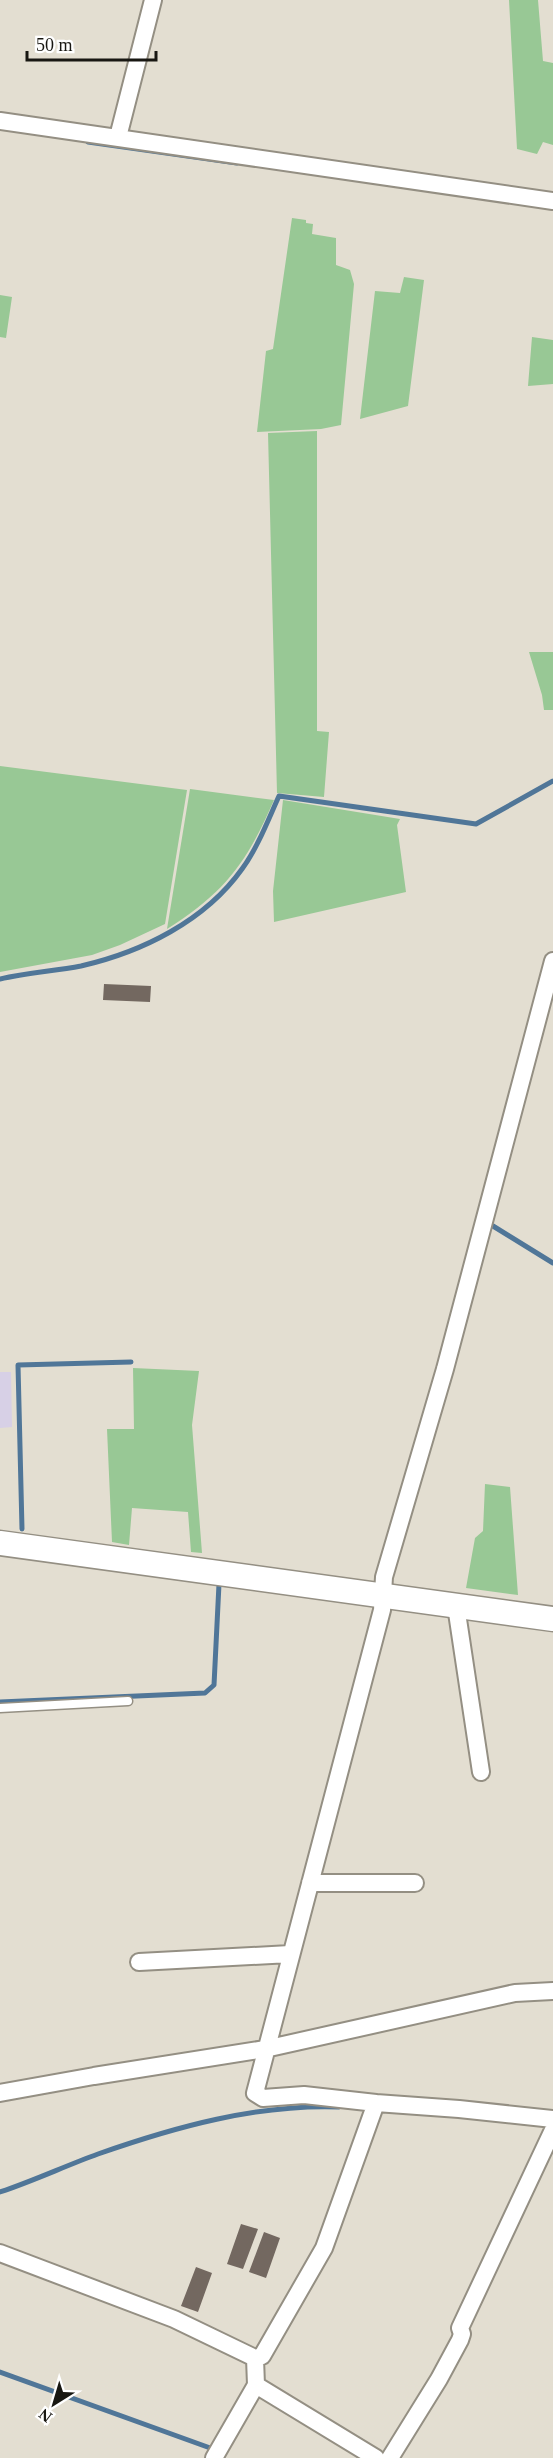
<svg xmlns="http://www.w3.org/2000/svg" width="553" height="2458" font-family="'Times New Roman',serif">
  <style>
    .commercial { fill: #d7d0e6 }
    .green { fill: #98c895 }
    .lines { fill: none; stroke-linecap: round; stroke-linejoin: round }
    .stream { stroke: #507698; stroke-width: 5 }
    .building { fill: #736860 }
    .lane-casing { stroke: #948f83; stroke-width: 11 }
    .street-casing { stroke: #948f83; stroke-width: 20 }
    .secondary-casing { stroke: #948f83; stroke-width: 27 }
    .lane { stroke: #fff; stroke-width: 8 }
    .street { stroke: #fff; stroke-width: 16 }
    .secondary { stroke: #fff; stroke-width: 24 }
  </style>
  <rect width="100%" height="100%" fill="#e3ded1"/>
  <!-- commercial -->
  <path class="commercial" d="M0 1372H11L12 1427 0 1428Z"/>
  <!-- green -->
  <path class="green" d="M509 0H538L543 61 553 63V145L543 142 537 154 517 149Z
    M292 218 306 220V223L313 224 312 234 336 238V265L350 270 354 284 341 425 321 429 257 432 266 351 273 349Z
    M404 277 424 280 408 406 360 419 375 291 400 293Z
    M0 295 12 297 6 338 0 337Z
    M532 337 553 340V384L528 386Z
    M317 431V731L329 732 324 797 277 793 268 433Z
    M529 652H553V710H544L542 695Z
    M0 766 187 790 165 924 120 945 92 955 0 972Z
    M190 789 274 800C247 862 226 892 167 929Z
    M283 800 400 819 397 825 406 892 274 922 273 891Z
    M133 1368 199 1371 192 1425 202 1553 191 1552 188 1512 132 1508 129 1545 112 1542 107 1429H134Z
    M485 1484 510 1487 518 1595 466 1588 475 1538 483 1531Z"/>
  <g class="lines">
    <!-- stream -->
    <path class="stream" d="M88 142 237 163
      M0 979C27 973 54 971 81 966 142 952 205 921 242 869 258 847 268 820 279 796L476 824 553 781
      M493 1226 553 1263
      M22 1529 18 1365 131 1362
      M0 1702 205 1693 214 1685 219 1584
      M0 2192C33 2181 65 2166 98 2154 175 2127 257 2104 339 2107
      M0 2372 213 2449"/>
  </g>
  <!-- building -->
  <path class="building" d="M104 984 151 986 150 1002 103 1000Z
    M241 2224 258 2229 243 2269 227 2264Z
    M264 2232 280 2238 266 2278 249 2272Z
    M196 2267 212 2273 198 2312 181 2306Z"/>
  <g class="lines">
    <defs>
      <path id="lane" d="M0 1708 128 1701"/>
      <path id="street" d="M0 121 553 201
        M118 137 153 0
        M456 1606 481 1772
        M310 1883H415
        M139 1962 290 1954
        M0 2093 94 2076 265 2049 515 1993 553 1991
        M376 2103 459 2109 553 2119
        M0 2253 174 2319 255 2358 262 2356 324 2248 376 2103 304 2095 263 2098 255 2093 382 1610 384 1577 445 1369 553 961
        M256 2385 376 2458
        M214 2458 256 2385 255 2358
        M390 2458 439 2379 460 2340 462 2334 460 2328 553 2130"/>
      <path id="secondary" d="M0 1543 553 1619"/>
    </defs>
    <!-- lane casing -->
    <use href="#lane" class="lane-casing"/>
    <!-- street casing -->
    <use href="#street" class="street-casing"/>
    <!-- secondary casing -->
    <use href="#secondary" class="secondary-casing"/>
    <!-- lane -->
    <use href="#lane" class="lane"/>
    <!-- street -->
    <use href="#street" class="street"/>
    <!-- secondary -->
    <use href="#secondary" class="secondary"/>
  </g>
  <!-- north arrow -->
  <g transform="translate(54 2404) rotate(217)" stroke="#ffffff" stroke-width="4.5" paint-order="stroke">
  <path d="M0-4.5L10 22L0 15L-10 22Z" fill="#181712"/>
  <text y="-9" font-size="16" font-weight="bold" text-anchor="middle" fill="#181712">N</text>
  </g>
  <!-- scale -->
  <path d="M27 51v9h129v-9" fill="none" stroke="#181712" stroke-width="3"/>
  <text x="36" y="51" font-size="18" fill="#181712" stroke="#ffffff" stroke-width="4.5" paint-order="stroke">50 m</text>
</svg>
